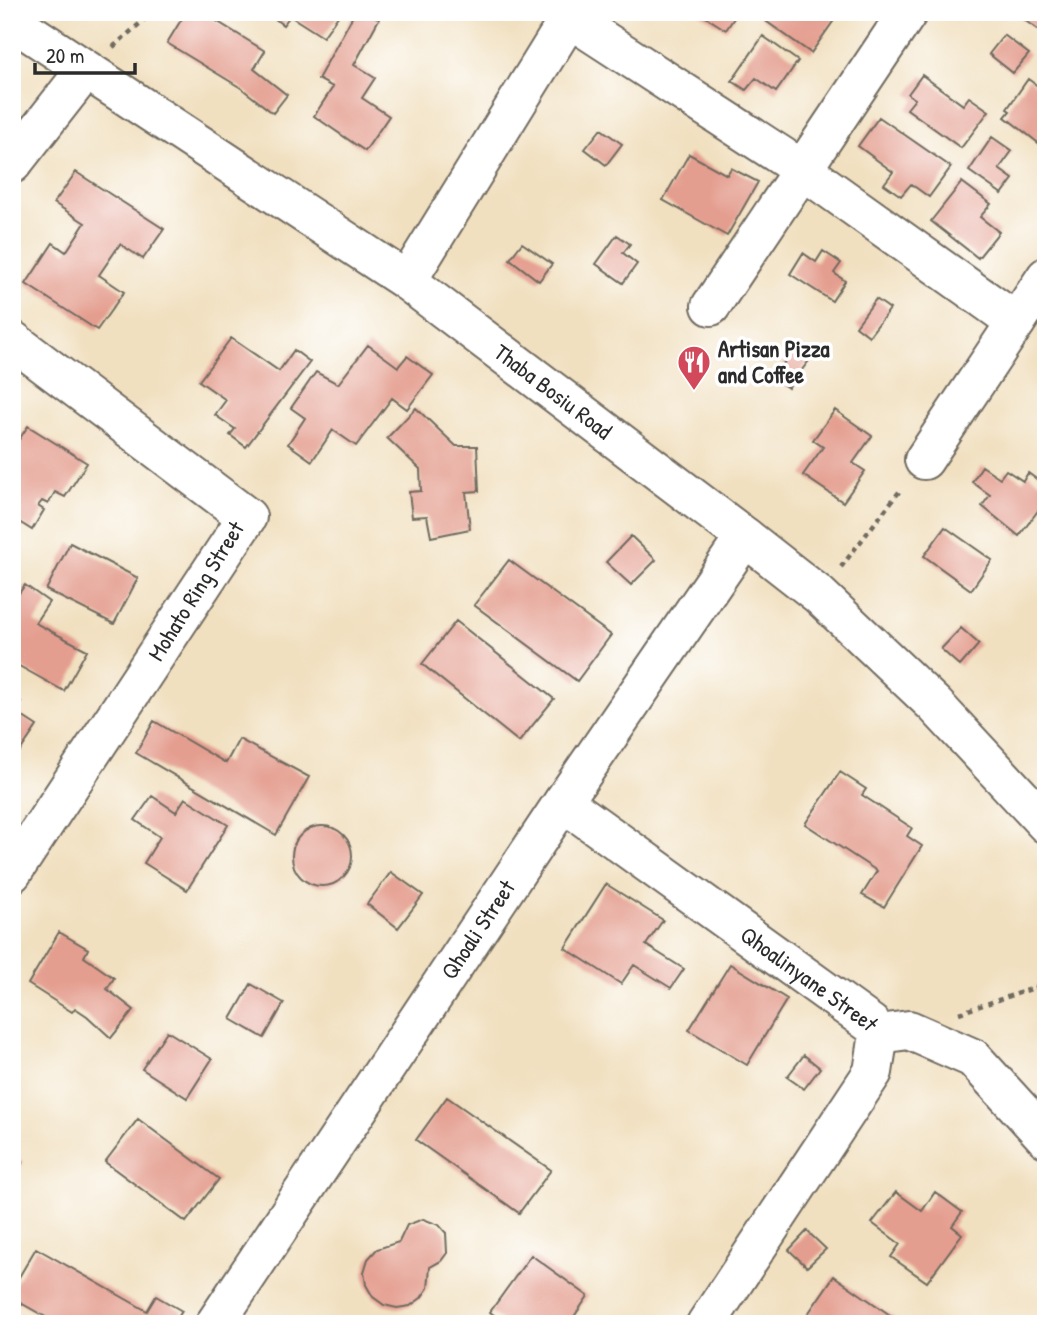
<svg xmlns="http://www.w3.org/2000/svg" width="1058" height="1336" font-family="'Patrick Hand',sans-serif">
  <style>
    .building { fill: #e49e8f }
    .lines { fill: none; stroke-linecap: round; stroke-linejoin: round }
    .minor-casing { stroke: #706a5f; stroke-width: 42 }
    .path { stroke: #706a5f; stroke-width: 4.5; stroke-dasharray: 5 5; stroke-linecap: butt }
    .minor { stroke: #fff; stroke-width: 38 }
    .labels { text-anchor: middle; stroke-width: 7; stroke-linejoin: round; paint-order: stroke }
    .poi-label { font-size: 23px; font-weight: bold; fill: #2b2b2b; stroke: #fff; text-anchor: start }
    .street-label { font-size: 23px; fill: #2b2b2b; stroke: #fff }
  </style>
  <rect width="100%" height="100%" fill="#fff"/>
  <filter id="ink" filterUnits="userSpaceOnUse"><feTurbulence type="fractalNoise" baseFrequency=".0143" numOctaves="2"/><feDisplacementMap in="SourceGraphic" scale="14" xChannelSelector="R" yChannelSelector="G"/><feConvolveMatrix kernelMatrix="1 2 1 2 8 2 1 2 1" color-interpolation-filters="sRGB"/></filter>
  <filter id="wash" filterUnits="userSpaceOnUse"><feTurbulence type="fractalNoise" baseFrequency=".00686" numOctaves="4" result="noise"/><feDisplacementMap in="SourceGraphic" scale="28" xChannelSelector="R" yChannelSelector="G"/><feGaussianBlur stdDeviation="1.57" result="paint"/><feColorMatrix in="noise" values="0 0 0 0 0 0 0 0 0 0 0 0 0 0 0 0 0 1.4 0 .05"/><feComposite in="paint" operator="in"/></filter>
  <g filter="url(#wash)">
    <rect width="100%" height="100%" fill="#f1e0c0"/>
    <g id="blocks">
      <!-- building -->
      <path class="building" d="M186 12H202L265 51 254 69 287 95 273 113 241 88 167 43Z
        M266 12H341L323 37 290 16 283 25Z
        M355 12H367L379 19 354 65 375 78 362 98 389 116 365 151 314 116 333 87 318 79Z
        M698 12H738L726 30Z
        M763 12H831L837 16 811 53 760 17Z
        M1013 12H1046V26L1041 32Z
        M1004 35 1029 54 1013 73 989 54Z
        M763 36 798 61 776 92 756 78 746 90 732 81Z
        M922 75 963 105 969 97 989 111 961 148 907 109 915 99 908 94Z
        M1028 79 1046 92V139L1041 145 1005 117 1010 111 1007 109Z
        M879 117 951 167 929 197 911 184 901 196 884 184 893 172 858 146Z
        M601 129 622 144 606 165 585 149Z
        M992 137 1012 151 999 169 1013 179 1002 194 969 171Z
        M689 154 727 175 731 168 758 182 727 236 663 200Z
        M76 172 164 229 143 259 120 244 99 275 124 292 97 330 26 284 53 243 66 252 85 223 54 203Z
        M962 182 991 204 980 217 999 232 978 258 931 221Z
        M617 235 630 244 623 253 637 264 623 283 596 264Z
        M522 243 552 264 539 281 510 259Z
        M823 251 841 263 834 273 845 281 832 301 790 274 803 253 816 262Z
        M876 299 890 309 869 336 856 326Z
        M231 338 279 371 294 350 310 362 246 447 230 435 235 429 215 415 226 400 199 381Z
        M368 345 398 367 407 356 433 375 407 409 392 398 356 446 333 430 312 461 288 444 305 418 291 408 316 372 338 384Z
        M796 347 811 358 788 388 773 377Z
        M416 408 456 446H477L479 491 466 492 470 529 431 537 427 516 412 517 409 492 421 491 420 469 387 438Z
        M835 410 872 436 853 463 865 471 843 502 803 475 823 447 813 440Z
        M28 426 87 463 65 497 55 492 48 504 42 501 38 506 44 510 32 530 16 520 12 526V450Z
        M982 466 1000 478 1006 470 1023 481 1028 473 1046 486V500L1019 536 982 506 990 495 972 482Z
        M945 527 992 560 971 590 924 556Z
        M631 536 656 560 631 585 606 562Z
        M70 543 138 578 114 624 46 590Z
        M509 560 611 635 577 681 474 605Z
        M25 585 49 602 35 623 87 650 64 691 12 662V603Z
        M456 621 554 699 519 742 422 664Z
        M961 628 979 644 960 666 941 649Z
        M12 697 21 702 14 711 37 726 12 763Z
        M154 721 226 763 239 739 309 777 276 835 136 753Z
        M840 772 866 789 862 795 912 828 907 836 922 846 884 907 862 895 877 871 805 824Z
        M152 796 176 812 185 798 228 825 187 890 144 863 160 837 135 820Z
        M292 856a30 30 0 1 1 60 0a30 30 0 1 1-60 0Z
        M391 872 423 895 398 928 367 904Z
        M606 884 663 920 646 945 684 969 671 988 634 965 621 984 565 948Z
        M59 932 88 949 84 957 114 978 107 989 134 1010 111 1038 87 1016 75 1008 72 1012 28 984Z
        M730 964 787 999 747 1065 689 1030Z
        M251 984 284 1003 264 1038 231 1019Z
        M167 1031 212 1059 187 1098 142 1069Z
        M804 1055 820 1068 804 1089 787 1077Z
        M447 1097 551 1170 519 1213 416 1140Z
        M138 1119 219 1179 186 1222 105 1162Z
        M12 1154 23 1162 12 1177Z
        M896 1192 922 1211 935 1192 962 1212 952 1226 962 1234 927 1282 891 1257 900 1244 872 1223Z
        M423 1219 439 1225 446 1233 447 1253 441 1261 430 1267 428 1288 421 1298 410 1306 397 1308 384 1305 373 1297 366 1285 364 1272 368 1259 377 1249 399 1242 407 1225Z
        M807 1231 826 1249 807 1267 789 1250Z
        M36 1248 147 1311 156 1296 182 1311 174 1324H58L12 1298V1289Z
        M531 1255 588 1296 569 1324H506L490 1312Z
        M834 1276 903 1324H801Z"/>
    </g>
  </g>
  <g filter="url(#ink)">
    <use href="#blocks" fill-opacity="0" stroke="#706a5f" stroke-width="2"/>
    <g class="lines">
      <defs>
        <g id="minor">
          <path d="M569 18 803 170 1016 322"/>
          <path id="s1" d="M12 21 407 281 745 537 819 595 935 705 1046 824"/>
          <path d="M12 164 85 71"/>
          <path d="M407 281 573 12"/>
          <path d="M711 306 908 12"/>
          <path d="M12 340 247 517 12 873"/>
          <path d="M924 460 1046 277"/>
          <path id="s2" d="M563 802 871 1024 879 1034 873 1072 706 1324"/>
          <path d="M879 1034 909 1030 973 1058 1046 1138"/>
          <path id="s3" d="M215 1324 563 802 745 537"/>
        </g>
      </defs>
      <!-- minor casing -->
      <use href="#minor" class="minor-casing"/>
      <!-- path -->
      <path class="path" d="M113 47 153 12
        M841 567 902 488
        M959 1013 1046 984"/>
      <!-- minor -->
      <use href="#minor" class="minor"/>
    </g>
  </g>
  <!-- icons -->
  <defs>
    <symbol id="restaurant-pin" viewBox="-11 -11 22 30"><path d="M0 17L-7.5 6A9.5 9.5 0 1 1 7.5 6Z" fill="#d1495b" stroke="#fff"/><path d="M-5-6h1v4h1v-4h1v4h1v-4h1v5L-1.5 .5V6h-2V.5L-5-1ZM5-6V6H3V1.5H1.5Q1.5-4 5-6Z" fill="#fff"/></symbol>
  </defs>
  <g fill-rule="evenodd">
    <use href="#restaurant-pin" x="675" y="343" width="38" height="52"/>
  </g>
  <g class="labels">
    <!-- poi labels -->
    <g class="poi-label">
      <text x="718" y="357">Artisan Pizza<tspan x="718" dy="26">and Coffee</tspan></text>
    </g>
    <!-- street labels -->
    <g class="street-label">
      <text dy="8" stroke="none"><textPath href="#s1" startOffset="656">Thaba Bosiu Road</textPath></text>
      <text transform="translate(196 591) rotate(-58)" y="8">Mohato Ring Street</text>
      <text dy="8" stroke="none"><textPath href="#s3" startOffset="474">Qhoali Street</textPath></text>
      <text dy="8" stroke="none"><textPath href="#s2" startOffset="303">Qhoalinyane Street</textPath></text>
    </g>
  </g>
  <!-- margin -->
  <rect width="1058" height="1336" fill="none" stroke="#fff" stroke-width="42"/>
  <!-- scale -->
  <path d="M35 63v10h100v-10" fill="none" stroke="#2b2b2b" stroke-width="3.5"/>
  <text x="46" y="63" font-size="21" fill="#2b2b2b" stroke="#ffffff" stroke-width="5" paint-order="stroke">20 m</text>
</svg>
